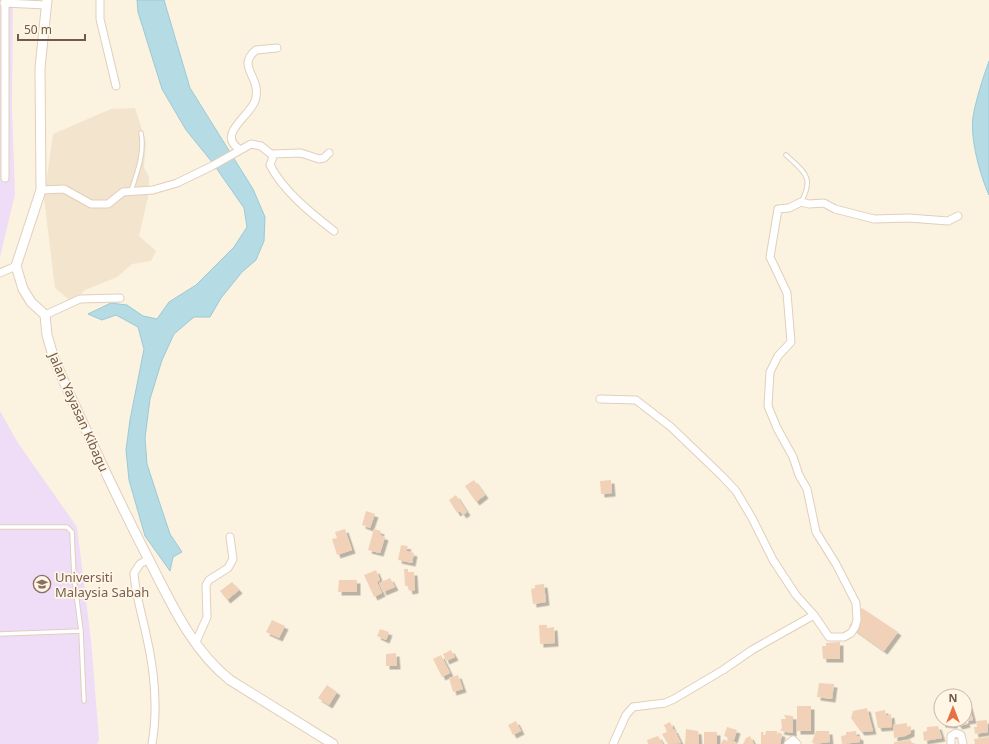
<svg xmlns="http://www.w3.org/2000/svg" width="989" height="744" font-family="'Noto Sans',sans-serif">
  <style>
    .residential { fill: #f3e4ce }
    .education { fill: #efddf8 }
    .water { fill: #b5dbe5; stroke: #9bcad6 }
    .building { fill: #f1d2b8; filter: url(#shadow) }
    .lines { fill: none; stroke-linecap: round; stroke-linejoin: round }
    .service-casing { stroke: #e0cfbc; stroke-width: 5.5 }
    .minor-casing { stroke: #e0cfbc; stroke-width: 9 }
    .tertiary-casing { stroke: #e0cfbc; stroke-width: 11 }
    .service { stroke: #fff; stroke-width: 3.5 }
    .minor { stroke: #fff; stroke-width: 7 }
    .tertiary { stroke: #fff; stroke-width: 9 }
    .labels { text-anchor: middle; stroke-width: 3.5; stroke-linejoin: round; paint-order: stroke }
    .street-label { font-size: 13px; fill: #725948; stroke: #fff6e5 }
    .education-label { font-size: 13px; fill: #785e54; stroke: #fff6e5; text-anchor: start }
  </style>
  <defs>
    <filter id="shadow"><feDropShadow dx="3.5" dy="3.5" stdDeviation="0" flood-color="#0004"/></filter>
  </defs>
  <rect width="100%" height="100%" fill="#fcf2e0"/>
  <!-- residential -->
  <path class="residential" d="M135 108 146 142 144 168 149 177 148 197 139 236 156 251 151 261 132 264 117 277 85 290 72 302 55 288 44 198 53 134 111 109Z"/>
  <!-- education -->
  <path class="education" d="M0 0H13L12 107 15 194 0 257Z
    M0 411 18 443 77 527 91 640 99 740 97 744H0Z"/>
  <!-- water -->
  <path class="water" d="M137 0H164L190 88 253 189 265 217 264 241 256 260 242 272 221 298 210 317H194L174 334 162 360 150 399 145 438 147 464 158 498 170 534 182 552 173 557 170 571 145 536 129 480 126 450 130 420 144 349 138 327 116 315 102 320 88 314 111 303 127 305 143 316 157 319 169 302 196 285 234 247 247 227 244 208 212 162 186 130 162 89 138 12Z
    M989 61V195C980 175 970 139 973 117 976 99 983 78 989 61Z"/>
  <!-- building -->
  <path class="building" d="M474 480 485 495 476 502 465 486Z
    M611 480 612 493 601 494 600 481Z
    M456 495 467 512 463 515 460 511 457 513 449 500Z
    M366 511 375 514 370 528 362 525Z
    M345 529 352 550 337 555 332 539 337 538 335 532Z
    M374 529 381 531 380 535 385 537 380 553 368 550Z
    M401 545 408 546 406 551 414 553 412 563 398 560Z
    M404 569H408V572H414L415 590 409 591 408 586H405Z
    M376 570 380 580 377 582 382 593 374 597 364 575Z
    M390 578 395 587 383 592 379 583Z
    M339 580H357V592H338Z
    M232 582 239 590 227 600 220 591Z
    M544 584 546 602 533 604 531 589 535 588V585Z
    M862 608 898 632 884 651 849 626Z
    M272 620 285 626 279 638 266 632Z
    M539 625H547V628L554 627 555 643 540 644Z
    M380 629 389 632 386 640 377 636Z
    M840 642V659H823L822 646H826V643Z
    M451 650 455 657 446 661 443 654Z
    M396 653 397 666H386V654Z
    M441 655 450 673 442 677 433 659Z
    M458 675 463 689 453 692 449 678Z
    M819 683 834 684 832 699 817 697Z
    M327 685 337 692 329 705 318 698Z
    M965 705H969L973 720 966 721 967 724 959 726 956 722 965 720Z
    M797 706H811V731H797Z
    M867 708 873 731 861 732 851 718 853 711Z
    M885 710 886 716 891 714 892 727 878 728 875 712Z
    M784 715 793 716V733L780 731 782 728 781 719H786Z
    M942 720H954V725L942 724Z
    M987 720 988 732 975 734 974 727H977L976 721Z
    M516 721 521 731 513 735 508 725Z
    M670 722 673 728 669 731 674 729 681 743 668 744 662 734 667 732 664 725Z
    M907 723V727L911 726V733L905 736 894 738 893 725Z
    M938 726 942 738 924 741 923 732 927 731V727Z
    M727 727 737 730 734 740 724 736Z
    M686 729 698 731 699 744H685Z
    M766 731H777V736L778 732 782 734 780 744H761V732H764L763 735H765Z
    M816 731H829L830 742 814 744 812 742Z
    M856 731 857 736 860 737V742L842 744 841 736 846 735V732Z
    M704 732H717V744H704Z
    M658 736 663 744H648L647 740Z
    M750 736 754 744H743L746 738Z
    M989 737V744H975L974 739Z
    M729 738 736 743 735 744H720L724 739 727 741Z
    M911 740 912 744H894V742Z"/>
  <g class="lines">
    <defs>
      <path id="service" d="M786 155C804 172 815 177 801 202
        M131 191C137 173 145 152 141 133
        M0 527H67L72 532 74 578 81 631 84 701
        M0 634 81 631"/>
      <path id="minor" d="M5 0V178
        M100 0V19L116 86
        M4 3 46 5
        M239 149C217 134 249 117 255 101 263 77 235 67 256 50L277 48
        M274 154 270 165C283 191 312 214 334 231
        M41 190 64 189 91 204H108L123 192 153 190 177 183 212 166 251 144 261 146 271 154 301 153 319 159 324 158 329 153
        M0 273 16 266
        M45 315 80 299 120 298
        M600 399 636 400 671 427 723 477 736 491 752 518 773 560 796 595 814 615 829 637H844L851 633 855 627 857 620 856 603 836 564 816 532 807 489 799 475 793 457 777 428 768 406 770 372 778 356 791 342 787 293 770 257 778 209 789 208 801 202 809 204 824 203 835 209 874 219 909 218 948 221 958 216
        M149 559 140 564 134 573C135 593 142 614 146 634 154 668 158 709 152 744
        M196 642 207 617 206 585 209 580 228 568 233 559 230 537
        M613 744 626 715 633 707 665 703 674 699 723 670 752 650 814 615
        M788 744 793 740 797 744
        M951 744V736L956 733 961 735 963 744"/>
      <path id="tertiary" d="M47 0 40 68 41 190 16 266 23 289 31 302 45 315 47 335 54 359C84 427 115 494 149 560 171 603 192 650 230 680L333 744"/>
    </defs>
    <!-- service casing -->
    <use href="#service" class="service-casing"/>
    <!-- minor casing -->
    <use href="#minor" class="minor-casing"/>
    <!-- tertiary casing -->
    <use href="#tertiary" class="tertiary-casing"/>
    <!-- service -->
    <use href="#service" class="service"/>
    <!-- minor -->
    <use href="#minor" class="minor"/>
    <!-- tertiary -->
    <use href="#tertiary" class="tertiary"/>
  </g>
  <!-- icons -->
  <defs>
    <symbol id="university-ring" viewBox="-11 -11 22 22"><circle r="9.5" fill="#fff6e5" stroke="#8d6e63" stroke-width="1.5"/><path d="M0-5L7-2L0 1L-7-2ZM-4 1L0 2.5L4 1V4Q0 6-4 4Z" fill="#8d6e63"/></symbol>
  </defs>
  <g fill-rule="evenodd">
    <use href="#university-ring" x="32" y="574" width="20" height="20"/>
  </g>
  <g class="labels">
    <!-- street labels -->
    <g class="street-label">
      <text transform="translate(79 412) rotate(66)" y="5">Jalan Yayasan Kibagu</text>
    </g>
    <!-- education labels -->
    <g class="education-label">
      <text x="55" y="582">Universiti<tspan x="55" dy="15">Malaysia Sabah</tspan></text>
    </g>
  </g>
  <!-- north arrow -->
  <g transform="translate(953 708)"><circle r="19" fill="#fff6e5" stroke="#c7b7a6"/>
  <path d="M0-3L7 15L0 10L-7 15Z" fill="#e67144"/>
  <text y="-6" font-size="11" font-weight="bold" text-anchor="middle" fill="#725948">N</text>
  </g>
  <!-- scale -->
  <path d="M18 34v6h67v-6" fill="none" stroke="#725948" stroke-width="2"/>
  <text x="24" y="34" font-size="12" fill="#725948" stroke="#fff6e5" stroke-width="3" paint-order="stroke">50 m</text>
</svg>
